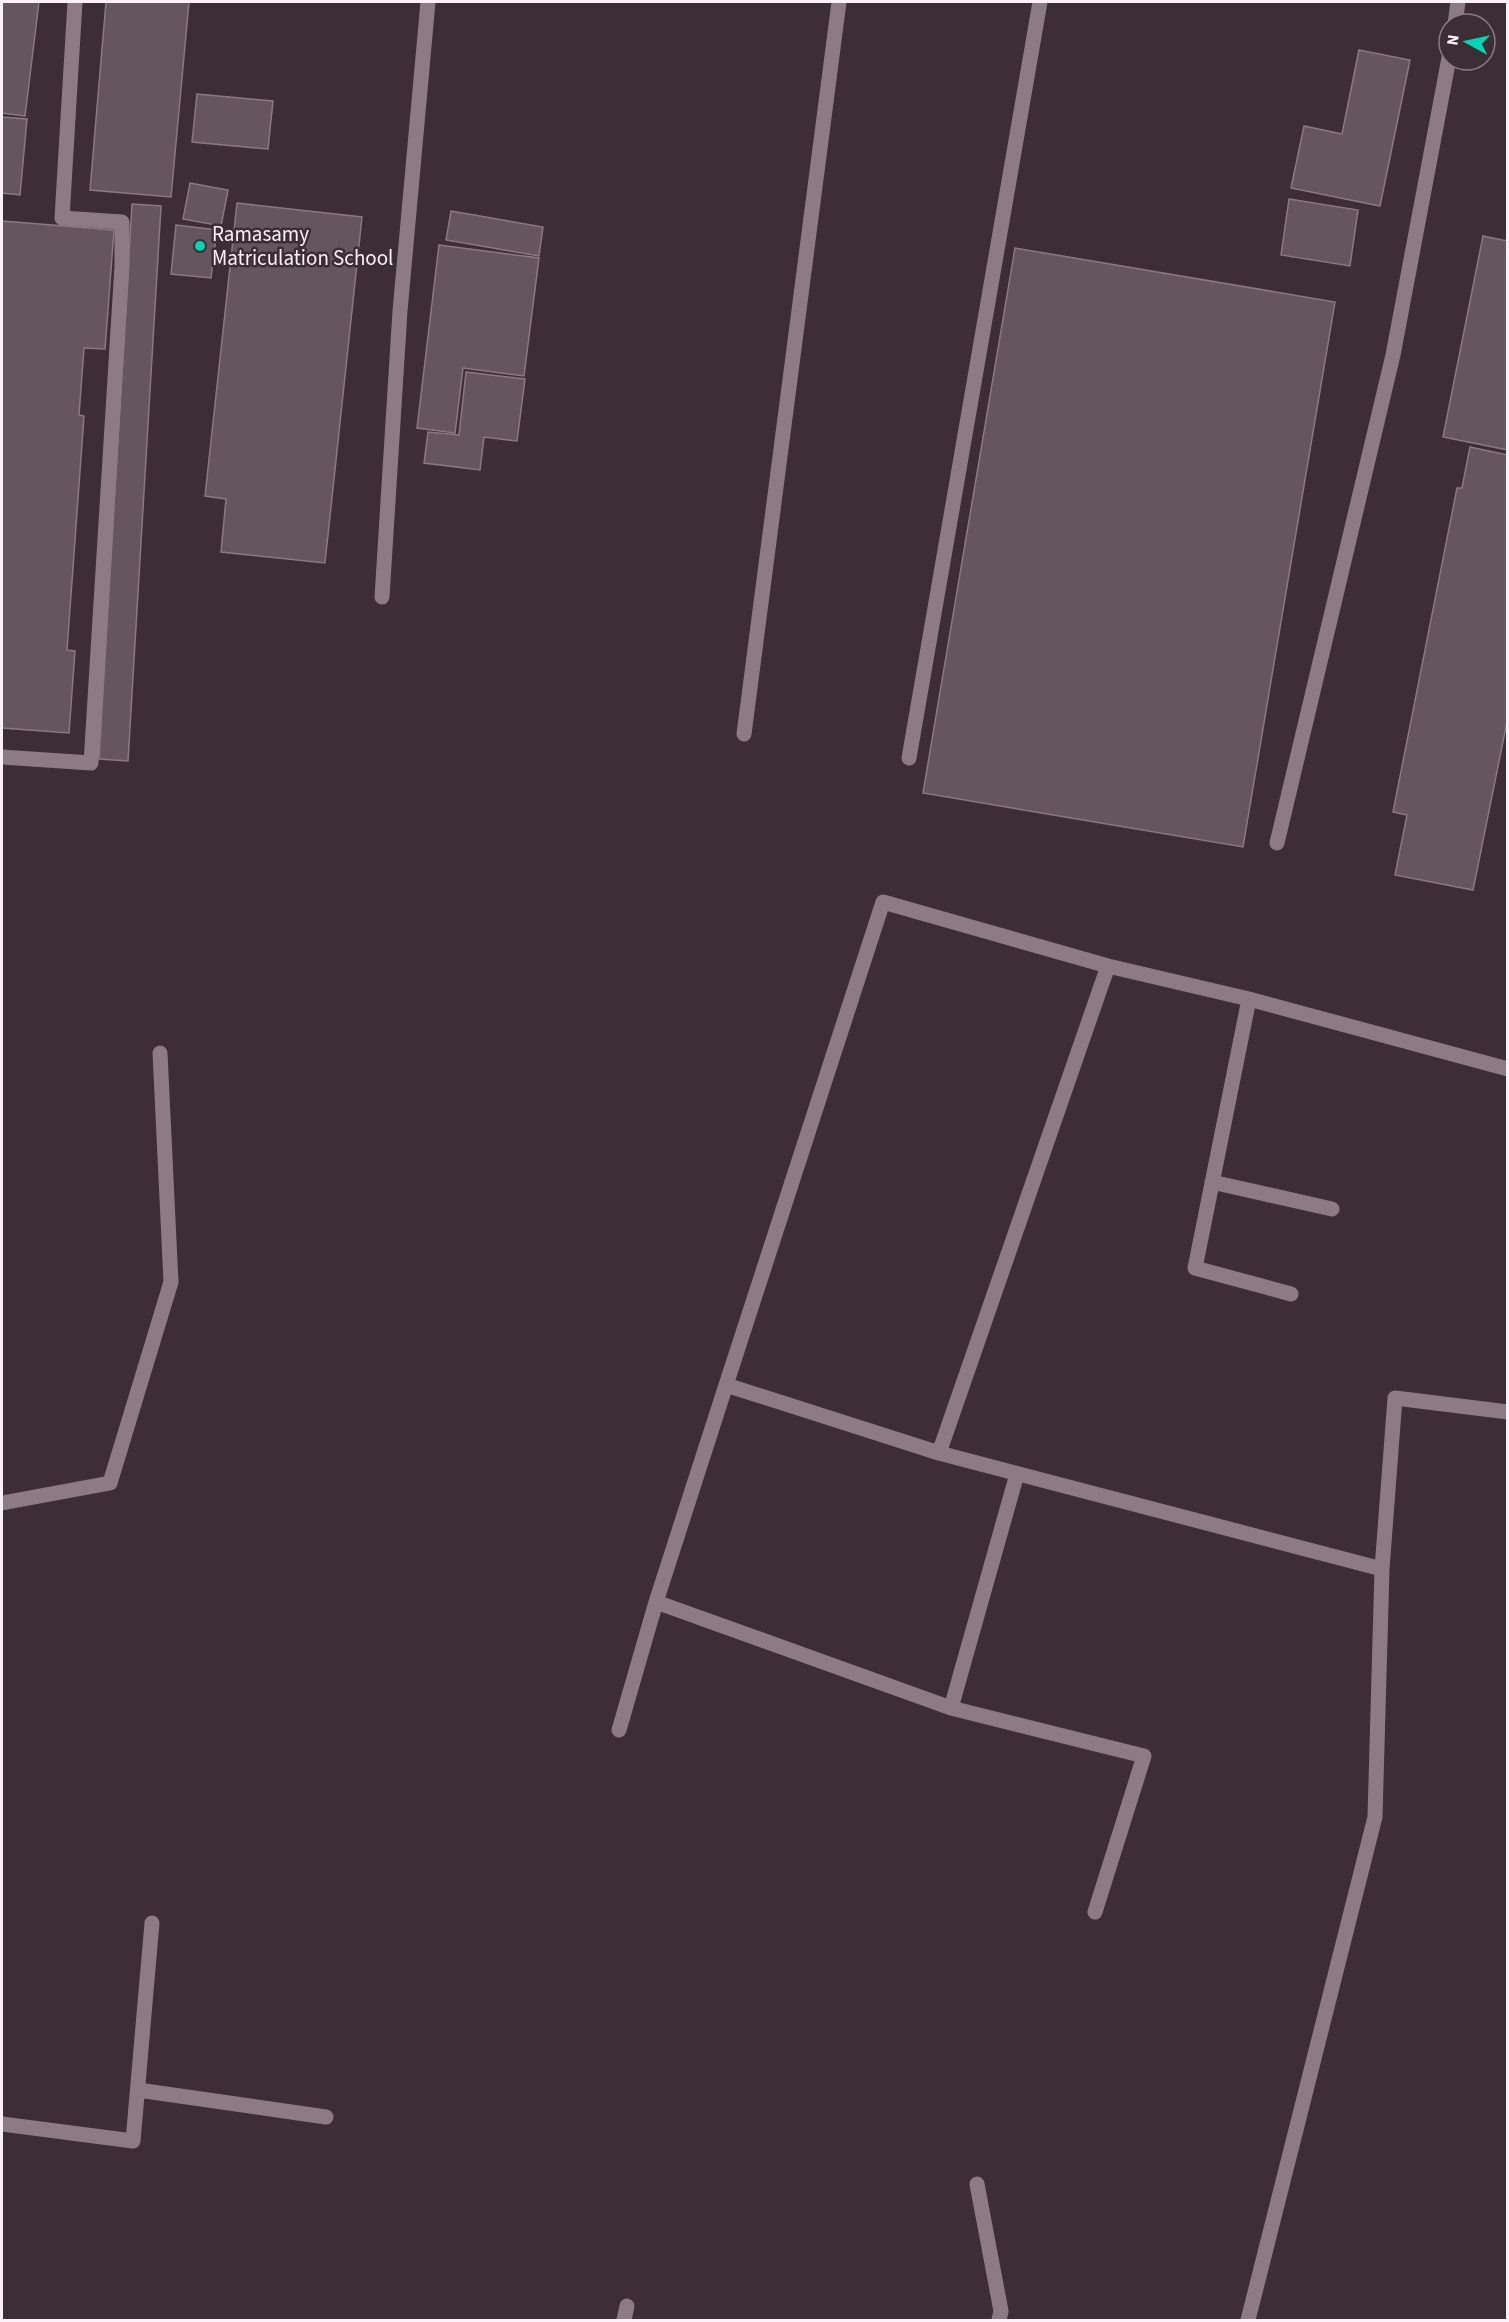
<svg xmlns="http://www.w3.org/2000/svg" width="1509" height="2322" font-family="'Source Sans 3',sans-serif">
  <style>
    .building { fill: #65555c; stroke: #8b7981; stroke-width: 1.5 }
    .lines { fill: none; stroke-linecap: round; stroke-linejoin: round }
    .minor { stroke: #8c7b83; stroke-width: 15 }
    .poi-dot { fill: #04d5b6; stroke: #3c2e34; stroke-width: 2 }
    .labels { text-anchor: middle; stroke-width: 5; stroke-linejoin: round; paint-order: stroke }
    .poi-label { font-size: 21px; fill: #fbf1f6; stroke: #3c2e34; text-anchor: start }
  </style>
  <rect width="100%" height="100%" fill="#3c2e34"/>
  <!-- building -->
  <path class="building" d="M2 2H39L25 116 2 113Z
    M106 2H189L171 197 90 190Z
    M1359 50 1410 60 1380 206 1291 188 1304 126 1342 134Z
    M197 94 273 101 268 149 192 142Z
    M2 117 27 119 20 195 2 193Z
    M190 183 228 190 221 226 183 219Z
    M1289 199 1358 210 1350 266 1281 255Z
    M237 203 362 217 325 563 221 552 226 499 205 496Z
    M132 204 161 206 128 761 99 759Z
    M451 211 543 227 539 256 446 240Z
    M2 221 114 230 105 349 84 348 79 415 84 416 67 650 75 651 69 733 2 728Z
    M176 225 217 230 211 278 171 274Z
    M1483 236 1508 241V450L1443 437Z
    M439 245 539 258 524 376 463 368 455 433 417 428Z
    M1015 248 1335 302 1243 847 923 793Z
    M466 372 525 379 517 441 484 437 480 470 424 463 428 432 459 435Z
    M1470 447 1508 455V717L1473 890 1395 875 1407 815 1393 812 1457 488H1462Z"/>
  <g class="lines">
    <!-- minor -->
    <path class="minor" d="M1455 24 1458 2
      M382 597 400 311 428 2
      M744 734 839 2
      M2 757 91 763 122 266V222L62 218 75 2
      M909 758 1040 2
      M1277 843 1393 355 1449 58
      M1108 966 939 1453 726 1385 883 902 1108 966 1249 999 1508 1069
      M1249 999 1195 1268 1291 1294
      M1212 1182 1332 1209
      M726 1385 656 1602 951 1708
      M939 1453 1382 1569 1375 1817 1248 2320
      M1017 1474 951 1708 1144 1756 1095 1912
      M2 1503 110 1483 171 1282 160 1053
      M1382 1569 1395 1398 1508 1412
      M619 1730 656 1602
      M138 2090 326 2117
      M2 2124 133 2141 152 1923
      M977 2184 1001 2311 999 2320
      M624 2320 627 2306"/>
  </g>
  <!-- markers -->
  <circle class="poi-dot" cx="200" cy="246" r="6"/>
  <g class="labels">
    <!-- poi labels -->
    <g class="poi-label">
      <text x="212" y="241">Ramasamy<tspan x="212" dy="24">Matriculation School</tspan></text>
    </g>
  </g>
  <!-- border -->
  <rect width="1509" height="2322" fill="none" stroke="#fbf1f6" stroke-width="6"/>
  <!-- north arrow -->
  <g transform="translate(1467 42) rotate(278)"><circle r="28" fill="#3c2e34" stroke="#887c82" stroke-width="1.5"/>
  <path d="M0-4.5L10 22L0 15L-10 22Z" fill="#04d5b6"/>
  <text y="-9" font-size="16" font-weight="bold" text-anchor="middle" fill="#fbf1f6">N</text>
  </g>
</svg>
